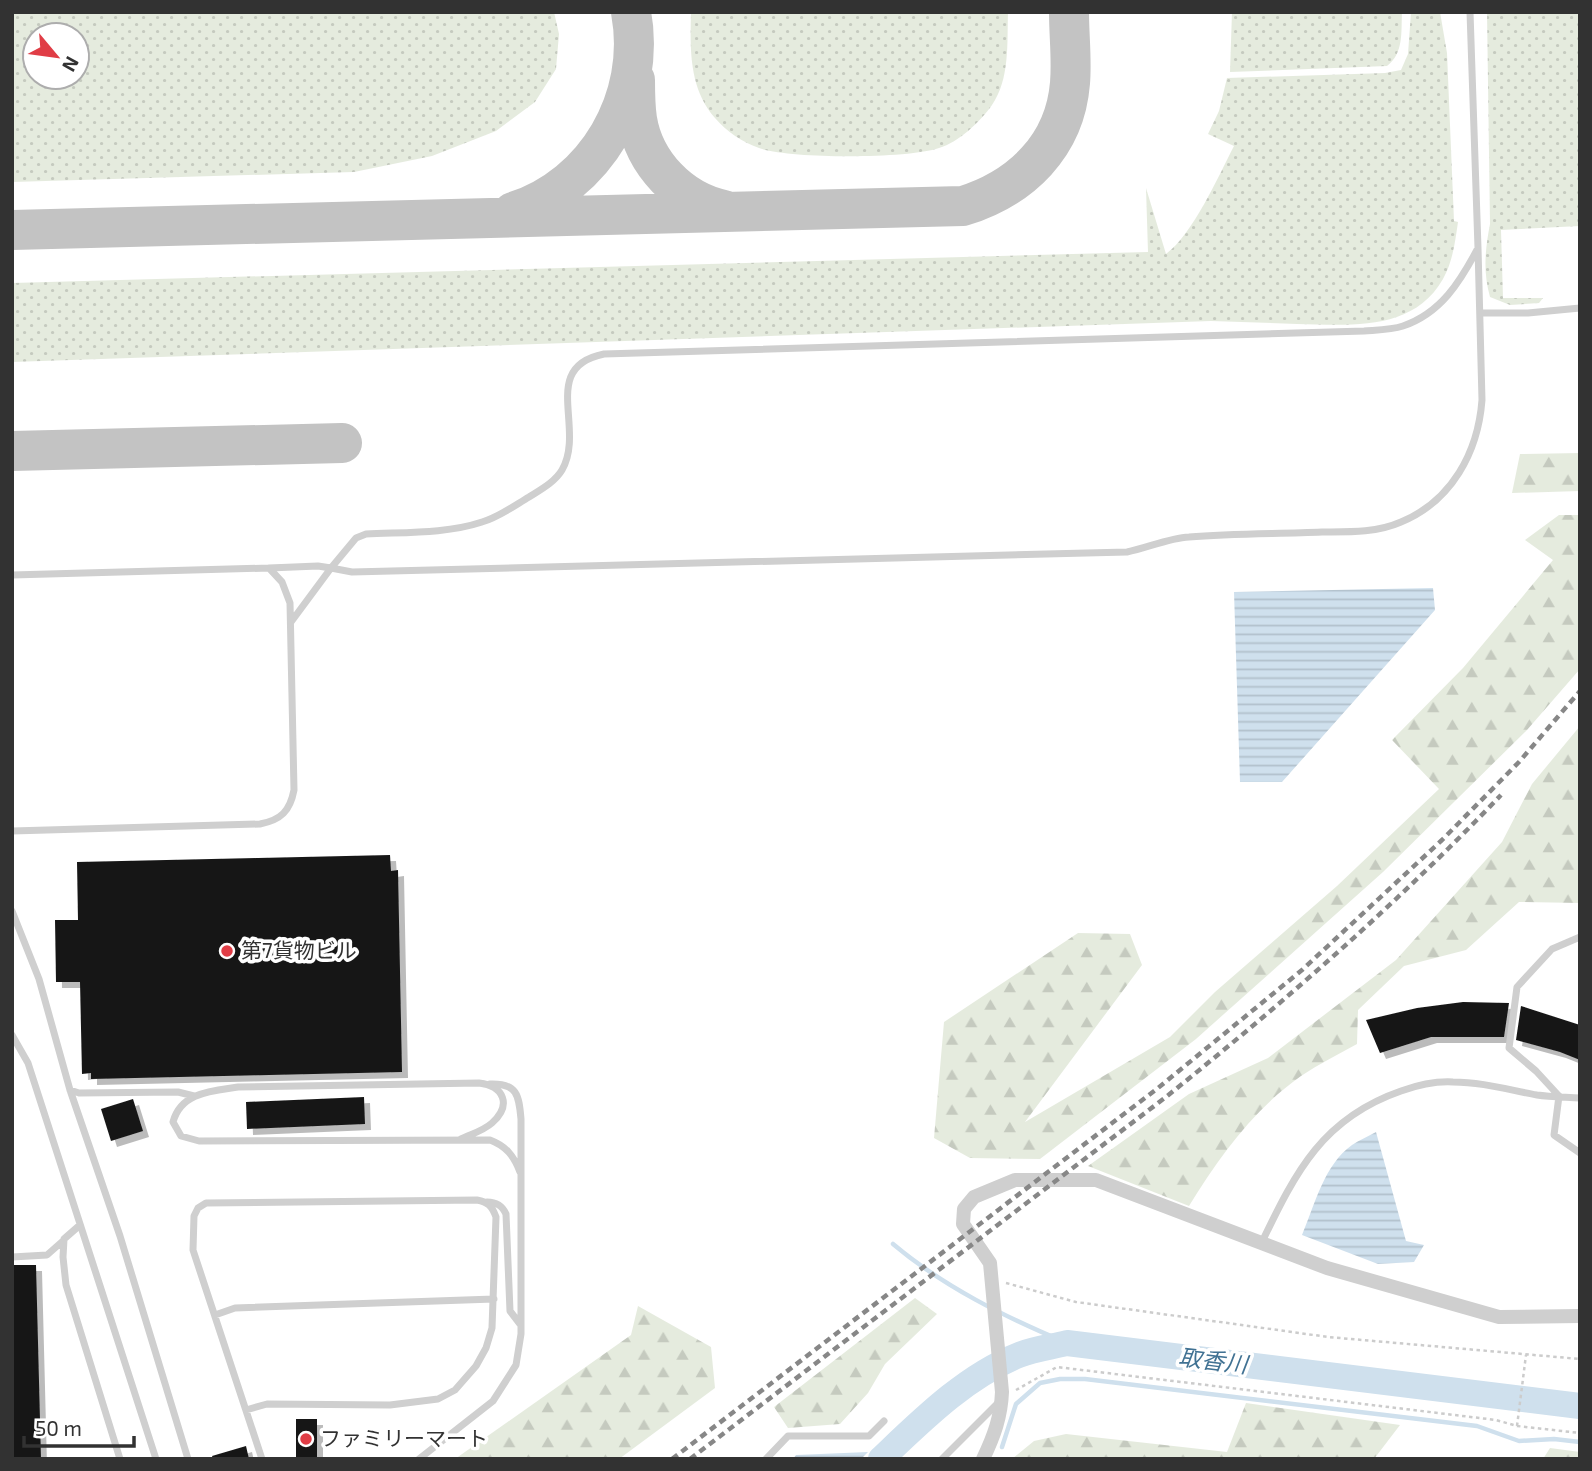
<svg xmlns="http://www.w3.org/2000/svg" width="1592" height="1471" font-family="'Exo 2','Noto Sans JP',sans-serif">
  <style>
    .grass { fill: url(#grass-dots); fill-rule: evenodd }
    .forest { fill: url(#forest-firs) }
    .water { fill: url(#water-rules) }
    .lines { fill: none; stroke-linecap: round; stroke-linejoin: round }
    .stream { stroke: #cfe0ed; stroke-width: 4.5 }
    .river { stroke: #cfe0ed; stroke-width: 26 }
    .taxiway { stroke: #c3c3c3; stroke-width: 40 }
    .building { fill: #191919; filter: url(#shadow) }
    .path { stroke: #ccc; stroke-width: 2.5; stroke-dasharray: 3.5 3.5; stroke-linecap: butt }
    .service { stroke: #cfcfcf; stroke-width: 7 }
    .minor { stroke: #cfcfcf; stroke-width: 14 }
    .rail { stroke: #878787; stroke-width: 4.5; stroke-dasharray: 7 5; stroke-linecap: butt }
    .poi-dot { fill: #e03d46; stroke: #fff; stroke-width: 2.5 }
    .labels { text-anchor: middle; stroke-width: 7; stroke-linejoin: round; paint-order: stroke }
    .poi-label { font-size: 21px; fill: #323232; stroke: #fff; text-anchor: start }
    .water-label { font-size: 23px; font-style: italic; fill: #417293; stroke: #fff }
  </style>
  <defs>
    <pattern id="grass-dots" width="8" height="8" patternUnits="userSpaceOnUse" patternTransform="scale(1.75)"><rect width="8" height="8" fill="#e5ebde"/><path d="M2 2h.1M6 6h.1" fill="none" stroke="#c5cabf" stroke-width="1.8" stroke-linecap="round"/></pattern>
    <pattern id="forest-firs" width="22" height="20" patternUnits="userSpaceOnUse" patternTransform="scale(1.75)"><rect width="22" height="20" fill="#e5ebde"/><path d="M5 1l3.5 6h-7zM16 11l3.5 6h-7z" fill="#c5cabf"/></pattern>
    <pattern id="water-rules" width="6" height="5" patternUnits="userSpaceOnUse" patternTransform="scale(1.75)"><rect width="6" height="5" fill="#cfe0ed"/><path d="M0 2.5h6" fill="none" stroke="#b2c1cc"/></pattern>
    <filter id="shadow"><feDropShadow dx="6" dy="6" stdDeviation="0" flood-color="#0004"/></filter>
  </defs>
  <rect width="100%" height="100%" fill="#fff"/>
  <!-- grass -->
  <path class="grass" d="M12 12H554L559 34 556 69 535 102 496 131 432 156 354 172 12 182ZM77 35V77H35V35Z
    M691 12H1008C1007 43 1010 79 992 105 980 122 959 142 939 148 908 159 789 159 759 148 742 142 727 132 715 118 689 88 690 50 691 12Z
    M1232 12H1402C1401 32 1404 53 1387 66L1230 72Z
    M1411 12H1440L1447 53 1454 221 1458 222C1455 242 1453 261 1443 279 1413 332 1349 325 1297 324 1269 323 1240 322 1211 321L12 362V283L1148 252 1146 188 1166 254C1193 234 1218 177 1234 146L1208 134 1219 111 1227 78 1385 73 1401 70 1408 54Z
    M1487 12H1580V226L1501 230 1503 298H1543L1539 303 1510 305 1490 297C1483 272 1485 250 1490 224Z"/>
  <!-- forest -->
  <path class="forest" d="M1580 453V491L1512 493 1520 454Z
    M1559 515H1580V669L1527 730 1383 872 1196 1039 1040 1159 970 1158 934 1138 944 1022 1078 933 1130 934 1142 965 1025 1122 1170 1037 1215 992 1337 886 1439 789 1392 740 1463 668 1553 560 1525 540Z
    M1580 726V903L1519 902 1466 950 1404 966 1358 1010 1357 1044C1339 1054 1319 1064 1301 1076 1254 1109 1219 1157 1189 1206L1088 1166 1189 1094 1268 1058 1396 960 1502 842 1532 784Z
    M915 1298 937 1314 885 1364 868 1393 840 1424 788 1428 774 1407Z
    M638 1306 711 1347 715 1388 619 1459H455L631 1335Z
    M1246 1403 1400 1425 1374 1459H1012L1034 1441 1066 1434 1227 1452Z
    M1550 1448 1580 1452V1459H1543Z"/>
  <!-- water -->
  <path class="water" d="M1433 588 1435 610 1282 782H1240L1234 592Z
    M1376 1132 1406 1241 1424 1245 1414 1262 1378 1264 1302 1235C1315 1204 1324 1165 1352 1145 1359 1140 1369 1136 1376 1132Z
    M868 1452 861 1459H793L796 1455Z"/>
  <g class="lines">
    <!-- stream -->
    <path class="stream" d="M893 1244C944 1287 1005 1317 1067 1343
      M1002 1447 1016 1404 1040 1383 1060 1379H1085L1477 1426 1519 1441 1554 1439 1580 1442"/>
    <!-- river -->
    <path class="river" d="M881 1459C922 1420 966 1376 1019 1355 1034 1349 1051 1347 1067 1343L1580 1406"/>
    <!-- taxiway -->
    <path class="taxiway" d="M635 80C635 93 635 106 637 119 644 163 680 201 724 210
      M513 212C596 186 647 98 631 12
      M12 230 963 206C1021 188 1065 146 1070 83 1072 60 1069 36 1069 12
      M12 451 342 443"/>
  </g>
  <!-- building -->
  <path class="building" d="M390 855 391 871 398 870 402 1072 91 1079V1073L82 1074 80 982H56L55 920H78L77 862Z
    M1463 1002 1509 1003 1504 1037H1431L1380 1053 1366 1020 1417 1008Z
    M1521 1006 1580 1025V1060L1560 1052 1516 1040Z
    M364 1097 365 1124 247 1129 246 1102Z
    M133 1099 143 1131 111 1141 101 1109Z
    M12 1265H36L41 1459H12Z
    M296 1419H317V1459H296Z
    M246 1446 249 1459H213L212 1456Z"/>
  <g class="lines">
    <!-- path -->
    <path class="path" d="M1006 1283 1076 1302 1328 1337 1580 1359
      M1016 1390 1057 1367 1496 1420 1517 1426 1580 1433
      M1517 1426 1526 1355"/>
    <!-- service -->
    <path class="service" d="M1480 313H1528L1580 308
      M269 568 318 566 331 568 356 538 366 534C403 532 446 534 482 522 499 517 514 506 529 497 540 490 555 482 562 470 586 428 539 367 604 354L1364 331C1376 330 1391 330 1403 326 1441 313 1460 282 1478 248L1470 12
      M12 575 269 568 282 582 290 603 294 790C290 811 281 820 260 824L12 831
      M291 622 331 568 352 572 1127 552C1147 548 1169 538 1189 537 1233 533 1278 534 1322 532 1349 532 1376 533 1401 522 1452 501 1478 452 1482 400L1478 248
      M12 911 39 979 70 1090 120 1236 188 1459
      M12 1035 28 1063 156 1459
      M70 1090 79 1093 178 1092 194 1096
      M1559 1096 1536 1071 1509 1048 1517 987 1552 949 1580 937
      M1559 1096 1554 1135 1580 1153
      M461 1139C471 1134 483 1131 492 1123 512 1105 504 1086 479 1083L238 1087C212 1091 181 1092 173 1122L181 1136 199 1141 490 1140C506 1146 514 1156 520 1172
      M487 1202C496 1202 502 1205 506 1214L510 1311 520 1324
      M80 1225 64 1239 63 1257 66 1285 120 1459
      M1262 1242C1296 1171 1323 1118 1401 1091 1418 1085 1435 1081 1453 1082 1482 1082 1509 1090 1537 1095 1551 1097 1566 1097 1580 1098
      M12 1257 47 1255 64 1240
      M215 1315 235 1308 494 1299
      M246 1410 267 1404 390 1405 438 1399 455 1390 476 1366 486 1348 492 1328 496 1217C492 1206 488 1202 477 1200L206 1203 198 1208 194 1216 193 1250 262 1459
      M419 1459 493 1401 516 1365 521 1334V1119C519 1095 517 1083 490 1084
      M766 1459 788 1436H869L884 1421
      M942 1459 998 1403"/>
    <!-- minor -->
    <path class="minor" d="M983 1459C994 1436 1001 1417 1002 1392L990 1263 963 1224 964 1209 974 1197 1015 1180H1096L1327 1268 1499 1317 1580 1316"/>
    <!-- rail -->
    <path class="rail" d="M672 1459 1158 1088 1302 970 1442 840 1519 762 1580 691
      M690 1459 1166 1097C1283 1003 1397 904 1501 795"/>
  </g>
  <!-- markers -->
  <g class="poi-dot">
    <circle cx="227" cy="951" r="7"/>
    <circle cx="306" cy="1439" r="7"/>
  </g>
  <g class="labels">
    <!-- poi labels -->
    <g class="poi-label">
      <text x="241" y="958">第7貨物ビル</text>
      <text x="320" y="1446">ファミリーマート</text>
    </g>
    <!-- water labels -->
    <g class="water-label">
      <text transform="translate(1213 1361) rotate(7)" y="8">取香川</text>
    </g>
  </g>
  <!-- border -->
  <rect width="1592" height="1471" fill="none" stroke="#323232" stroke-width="28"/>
  <!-- north arrow -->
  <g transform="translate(56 56) rotate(119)"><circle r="33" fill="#ffffff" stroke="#adadad" stroke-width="2"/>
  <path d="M0-5L12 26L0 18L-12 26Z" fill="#e03d46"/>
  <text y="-10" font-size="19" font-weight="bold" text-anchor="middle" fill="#323232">N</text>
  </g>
  <!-- scale -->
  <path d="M24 1436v10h110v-10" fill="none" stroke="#323232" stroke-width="3.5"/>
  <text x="35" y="1436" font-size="21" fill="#323232" stroke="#ffffff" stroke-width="5" paint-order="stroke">50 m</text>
</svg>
